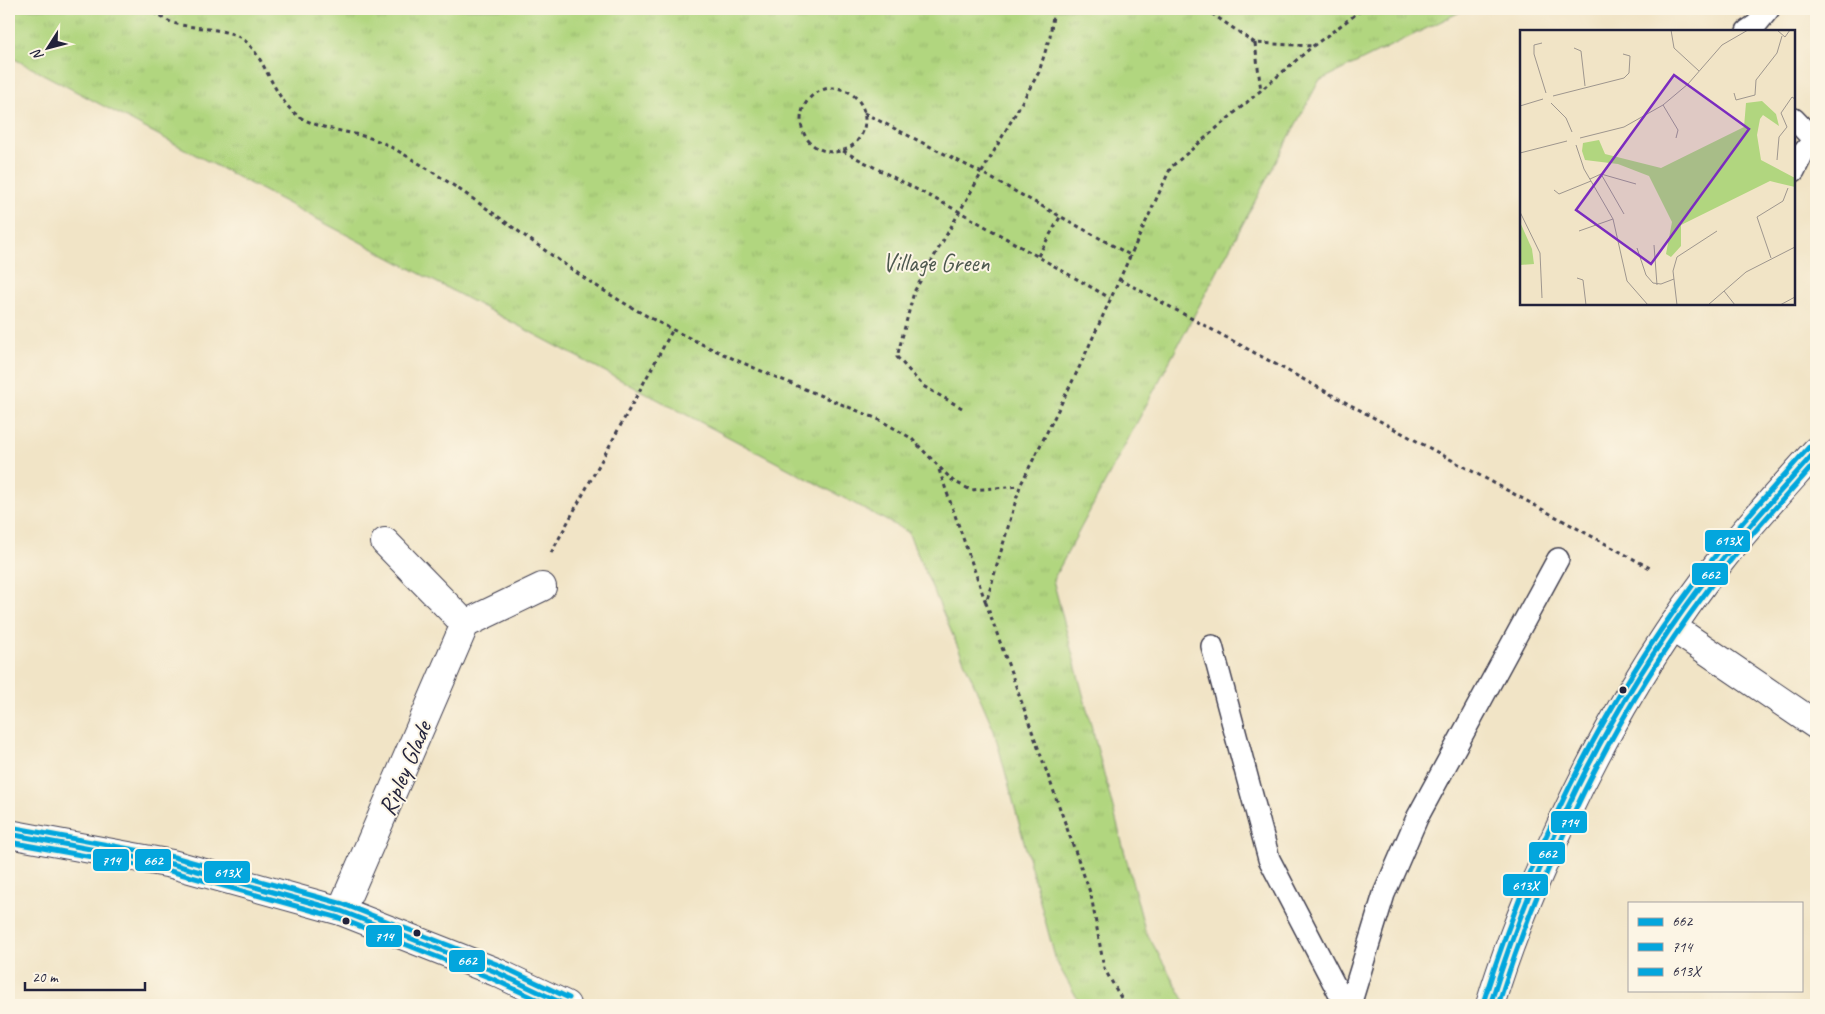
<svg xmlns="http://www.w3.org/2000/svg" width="1825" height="1014" font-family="Caveat,sans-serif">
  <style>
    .park { fill: url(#park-tufts); stroke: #6a7c5d }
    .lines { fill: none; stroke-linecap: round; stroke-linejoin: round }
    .lane-casing { stroke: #413f50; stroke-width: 24 }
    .street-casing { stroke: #413f50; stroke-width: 30 }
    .secondary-casing { stroke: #413f50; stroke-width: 30 }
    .path { stroke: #413f50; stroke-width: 3; stroke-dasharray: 4 4; stroke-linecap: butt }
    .lane { stroke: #fff; stroke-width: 21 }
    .street { stroke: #fff; stroke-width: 28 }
    .secondary { stroke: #fff; stroke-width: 28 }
    .bus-1-casing { stroke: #fcf5e5; stroke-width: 9 }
    .bus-2-casing { stroke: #fcf5e5; stroke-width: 9 }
    .bus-3-casing { stroke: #fcf5e5; stroke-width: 9 }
    .bus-1 { stroke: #03a6dd; stroke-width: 5 }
    .bus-2 { stroke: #03a6dd; stroke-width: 5 }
    .bus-3 { stroke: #03a6dd; stroke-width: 5 }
    .bus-dot { fill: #22223b; stroke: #fcf5e5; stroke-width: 2 }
    .labels { text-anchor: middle; stroke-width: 4; stroke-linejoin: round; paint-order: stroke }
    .park-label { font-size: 25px; fill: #4d584f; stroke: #fcf5e5 }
    .street-label { font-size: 25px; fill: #22223b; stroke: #fcf5e5 }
    .inset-road { fill: none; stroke: #9e968e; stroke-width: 1 }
    .view { fill: #7b2cbf; fill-opacity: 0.15; stroke: #7b2cbf; stroke-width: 2.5 }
    .inset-edge { fill: none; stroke: #22223b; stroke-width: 2.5 }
    .line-badge { stroke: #fcf5e5; stroke-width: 2 }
    .badge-label { font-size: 14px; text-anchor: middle; font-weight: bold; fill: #fff }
  </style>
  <defs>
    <pattern id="park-tufts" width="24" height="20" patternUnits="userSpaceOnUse" patternTransform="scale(1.25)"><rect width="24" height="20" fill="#b1d67f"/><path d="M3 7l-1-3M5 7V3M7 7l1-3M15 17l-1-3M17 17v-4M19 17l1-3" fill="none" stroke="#98b76f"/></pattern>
  </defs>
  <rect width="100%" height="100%" fill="#fcf5e5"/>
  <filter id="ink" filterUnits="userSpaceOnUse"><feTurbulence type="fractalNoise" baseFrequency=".02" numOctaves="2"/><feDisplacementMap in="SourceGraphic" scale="10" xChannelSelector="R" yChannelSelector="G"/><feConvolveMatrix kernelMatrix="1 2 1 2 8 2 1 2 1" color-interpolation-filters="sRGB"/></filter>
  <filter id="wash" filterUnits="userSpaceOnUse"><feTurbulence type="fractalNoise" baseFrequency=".0096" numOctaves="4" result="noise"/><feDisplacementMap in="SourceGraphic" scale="20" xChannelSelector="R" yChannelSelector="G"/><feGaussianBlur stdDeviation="1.12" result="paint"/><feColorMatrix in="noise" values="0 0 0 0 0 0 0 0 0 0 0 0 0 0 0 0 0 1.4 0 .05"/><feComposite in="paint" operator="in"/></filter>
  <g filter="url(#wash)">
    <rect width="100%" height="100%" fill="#f1e4c6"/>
    <!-- park -->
    <path class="park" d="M9 9H1466L1319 81 1053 580 1145 930 1187 1005H1081L1056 961 994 730 908 532 9 56Z"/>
  </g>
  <g filter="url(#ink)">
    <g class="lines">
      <defs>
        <path id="lane" d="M1747 31 1756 25 1769 9
          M1794 119 1814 140
          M1794 171 1803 153 1816 137
          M1212 646 1269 859 1345 1005
          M1350 1005 1384 894 1417 818 1558 559"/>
        <path id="street" d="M385 542 465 624
          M1672 627 1816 725
          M341 911 465 624 542 587"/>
        <path id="secondary" d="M9 834 172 864 341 911 496 972 566 1005
          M1490 1005C1509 942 1534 882 1562 823 1606 729 1657 640 1722 559 1751 522 1784 487 1816 451"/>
      </defs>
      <!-- lane casing -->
      <use href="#lane" class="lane-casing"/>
      <!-- street casing -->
      <use href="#street" class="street-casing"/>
      <!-- secondary casing -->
      <use href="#secondary" class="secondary-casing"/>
      <!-- path -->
      <path class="path" d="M146 9C155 13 164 19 173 23 192 29 230 28 244 40 267 58 273 102 303 119 330 133 362 131 389 146 460 185 522 236 589 281 679 341 781 379 880 420L911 438 953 481 971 490 1020 486
        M1205 9 1255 43 1313 46
        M1255 43 1261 91
        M801 120a32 32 0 1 1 64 0a32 32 0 1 1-64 0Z
        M864 113 982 173 1130 255
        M843 151 960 212 1110 298
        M1038 256 1060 217
        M1119 279 1650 568
        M962 408 923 386 897 357 914 292 1039 72 1050 36 1054 9
        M939 470 986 603
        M551 553 672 331
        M1125 1005 1104 968 1091 895 986 603 1020 486 1078 370 1171 167 1313 46 1363 9"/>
      <!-- lane -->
      <use href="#lane" class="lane"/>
      <!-- street -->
      <use href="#street" class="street"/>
      <!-- secondary -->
      <use href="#secondary" class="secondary"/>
      <defs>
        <path id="bus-1" d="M9 834 172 864 341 911 496 972 566 1005
          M1490 1005C1536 858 1606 713 1698 590 1735 541 1776 496 1816 451"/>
        <path id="bus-2" d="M9 842 170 871 339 918 493 979 549 1005
          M1498 1005C1544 860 1613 717 1704 595 1738 548 1778 505 1816 462"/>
        <path id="bus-3" d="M10 827 174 857 343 904 499 965 569 998
          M1483 1003C1529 855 1600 709 1693 585 1729 536 1770 491 1810 446"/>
      </defs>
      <!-- bus-1 casing -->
      <use href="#bus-1" class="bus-1-casing"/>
      <!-- bus-2 casing -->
      <use href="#bus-2" class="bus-2-casing"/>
      <!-- bus-3 casing -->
      <use href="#bus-3" class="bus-3-casing"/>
      <!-- bus-1 -->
      <use href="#bus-1" class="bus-1"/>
      <!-- bus-2 -->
      <use href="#bus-2" class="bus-2"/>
      <!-- bus-3 -->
      <use href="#bus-3" class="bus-3"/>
    </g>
  </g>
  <!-- markers -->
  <g class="bus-dot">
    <circle cx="1623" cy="690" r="4.5"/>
    <circle cx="346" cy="921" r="4.5"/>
    <circle cx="417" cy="933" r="4.5"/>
  </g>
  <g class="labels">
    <!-- park labels -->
    <g class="park-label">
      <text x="936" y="271">Village Green</text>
    </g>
    <!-- street labels -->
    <g class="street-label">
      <text transform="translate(404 768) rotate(-67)" y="9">Ripley Glade</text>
    </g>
  </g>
  <!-- overview -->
  <g transform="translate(1520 30)">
    <rect width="275" height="275" fill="#f1e4c6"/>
    <path d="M0 192 12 219 14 234 0 235Z" fill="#b1d67f"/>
    <path d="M242 71 256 84 259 96 243 85 240 89 237 105 241 130 275 148V157L250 151 161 195V216L151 227 146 224 152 192 129 146 98 134 65 130 62 121 63 113 79 110 85 124 141 138 224 97 226 73Z" fill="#b1d67f"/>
    <path class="inset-road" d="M151 0 154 18 179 41M257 0 265 7 270 0M22 13 14 15V24L26 63M54 18 61 21 65 56M214 63 216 70 235 65 236 50 257 23 262 6M33 66 104 48 109 43 110 26 103 24M31 73 46 88 52 102M143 75 158 100 156 108M0 76 23 69M267 97 261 83 272 67 275 69M60 108 104 97 143 75 168 54 202 15 228 0M56 115 64 139 93 189 107 251 128 275M0 123 47 111M257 130 259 107 267 97M81 144 104 184M70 149 81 144 116 154M34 160 39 164 71 151M0 182 20 223 22 268M59 201 93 189M134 215 137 255M117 218 126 245 133 253 141 254 154 249M251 228 237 187 263 171 268 158M57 248 63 250 66 275M204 261 215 275M157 275 153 241 157 227 197 201M188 275 226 242 275 217M260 275 275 267"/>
    <path class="view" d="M154 45 229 99 131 234 56 180Z"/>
    <rect width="275" height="275" class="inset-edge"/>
  </g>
  <g class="line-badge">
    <rect x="1704" y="529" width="47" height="24" rx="5" fill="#03a6dd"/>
    <rect x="1691" y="562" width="38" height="24" rx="5" fill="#03a6dd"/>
    <rect x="1550" y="810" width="38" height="24" rx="5" fill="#03a6dd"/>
    <rect x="1528" y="841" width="38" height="24" rx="5" fill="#03a6dd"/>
    <rect x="92" y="848" width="38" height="24" rx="5" fill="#03a6dd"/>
    <rect x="134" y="848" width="38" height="24" rx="5" fill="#03a6dd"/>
    <rect x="203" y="860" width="48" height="24" rx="5" fill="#03a6dd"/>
    <rect x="1502" y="873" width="47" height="24" rx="5" fill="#03a6dd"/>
    <rect x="365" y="924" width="38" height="24" rx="5" fill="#03a6dd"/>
    <rect x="448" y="949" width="38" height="24" rx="5" fill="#03a6dd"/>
  </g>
  <g class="badge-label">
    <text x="1728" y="545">613X</text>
    <text x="1710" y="579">662</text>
    <text x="1569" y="827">714</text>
    <text x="1547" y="858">662</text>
    <text x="111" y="865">714</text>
    <text x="153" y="865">662</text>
    <text x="227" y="877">613X</text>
    <text x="1525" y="890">613X</text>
    <text x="384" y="941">714</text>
    <text x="467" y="965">662</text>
  </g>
  <!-- margin -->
  <rect width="1825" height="1014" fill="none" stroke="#fcf5e5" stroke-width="30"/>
  <!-- legend -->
  <rect x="1628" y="902" width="175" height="90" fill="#fcf5e5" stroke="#a5a1a1"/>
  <rect x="1638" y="918" width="25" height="8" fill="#03a6dd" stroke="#a5a1a1"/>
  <text x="1672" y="926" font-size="15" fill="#22223b">662</text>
  <rect x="1638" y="943" width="25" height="8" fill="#03a6dd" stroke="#a5a1a1"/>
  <text x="1672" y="952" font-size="15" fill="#22223b">714</text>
  <rect x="1638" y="968" width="25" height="8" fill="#03a6dd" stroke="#a5a1a1"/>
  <text x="1672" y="976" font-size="15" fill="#22223b">613X</text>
  <!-- north arrow -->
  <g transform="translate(48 48) rotate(234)" stroke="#fcf5e5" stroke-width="4" paint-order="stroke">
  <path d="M0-4L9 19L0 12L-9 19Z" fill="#22223b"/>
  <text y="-8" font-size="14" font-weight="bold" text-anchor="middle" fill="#22223b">N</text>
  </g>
  <!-- scale -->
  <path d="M25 982v8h120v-8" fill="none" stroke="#22223b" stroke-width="2.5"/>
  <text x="32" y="982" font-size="15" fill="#22223b" stroke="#fcf5e5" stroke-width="4" paint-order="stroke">20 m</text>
</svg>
